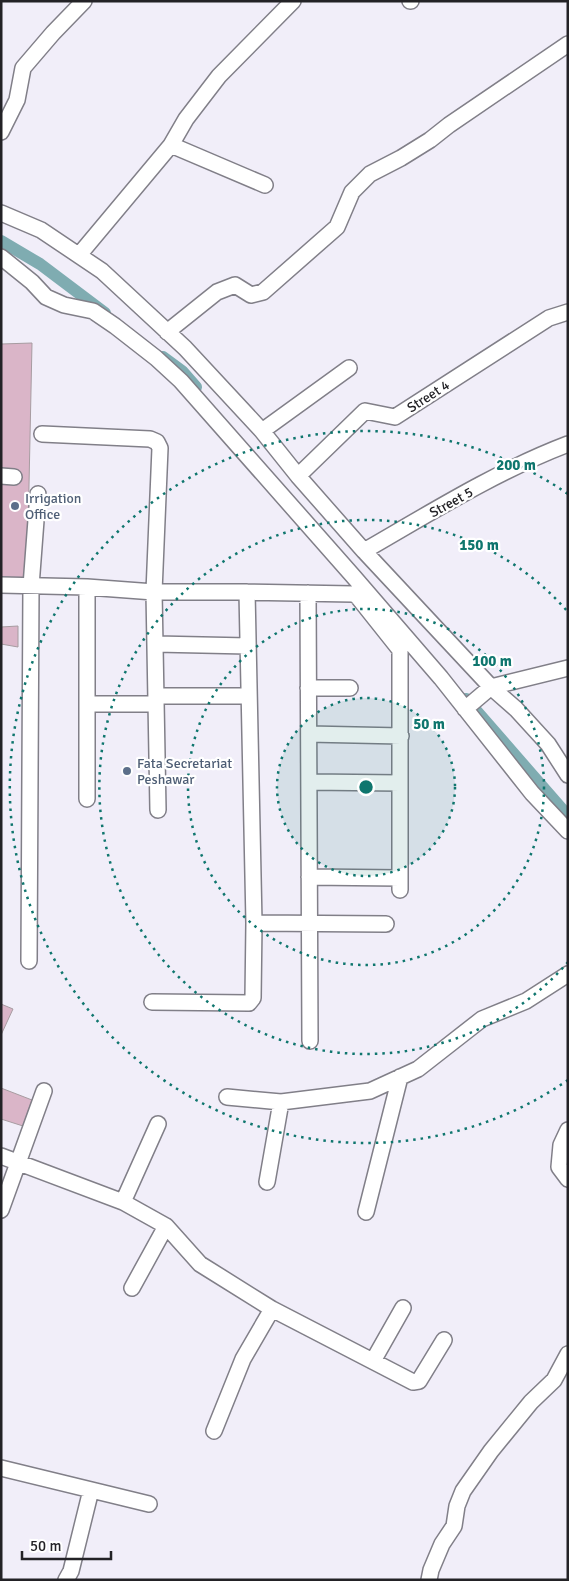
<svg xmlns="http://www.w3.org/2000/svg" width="569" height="1581" font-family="Signika,sans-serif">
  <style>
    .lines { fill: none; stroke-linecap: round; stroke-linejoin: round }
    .canal { stroke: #7facb1; stroke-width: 12 }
    .building { fill: #dab5c8; stroke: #a79ca1 }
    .minor-casing { stroke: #817f88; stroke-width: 18 }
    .minor { stroke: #fff; stroke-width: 15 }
    .ring { fill: none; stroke: #0f766e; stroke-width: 2.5; stroke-dasharray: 2.5 5 }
    .service-dot { fill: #5c6f8a; stroke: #fff; stroke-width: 2 }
    .labels { text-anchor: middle; stroke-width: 4.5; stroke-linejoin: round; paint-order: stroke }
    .street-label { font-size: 14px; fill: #232226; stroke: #fff }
    .service-label { font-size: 14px; fill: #4e5e75; stroke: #fff; text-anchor: start }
    .centre { fill: #0f766e; stroke: #fff; stroke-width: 2.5 }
    .ring-label { font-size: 15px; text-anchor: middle; font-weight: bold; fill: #0f766e; stroke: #fff; stroke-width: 4.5; stroke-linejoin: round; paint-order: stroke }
  </style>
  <rect width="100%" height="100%" fill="#f1eef9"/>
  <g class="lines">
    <!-- canal -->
    <path class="canal" d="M1 241 40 264 105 313
      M163 357 182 371 196 387
      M466 699 568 816"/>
  </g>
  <!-- building -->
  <path class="building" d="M32 343 27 580 1 579V344Z
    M18 626V647L1 644V627Z
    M1 1004 13 1009 1 1035Z
    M1 1088 32 1100 23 1126 1 1119Z"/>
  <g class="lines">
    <defs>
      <path id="minor" d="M410 1H411
        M1 132 17 100 23 68 53 33 84 1
        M171 145 265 185
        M1 213 41 230 102 271 185 348 262 431 298 476 364 551 491 687 516 709 548 744 568 775
        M79 255 171 145 186 119 219 76 293 1
        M1 257 32 282 46 297 64 305 93 311 115 326 156 358 181 381 353 576 441 678 532 793 568 831
        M167 332 217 292 235 285 251 295 263 292 337 227 352 192 370 174 401 158 430 140 449 125 568 44
        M262 431 349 368
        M42 434 150 439 157 442 160 448 154 592 158 810
        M1 476 14 477
        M298 476 365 411 395 417 549 318 568 312
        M364 551C430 513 497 471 568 444
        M1 585 87 587 154 592H247L353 594 357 596 400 650V890
        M87 587V799
        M308 593 310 1041
        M156 644 248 646
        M308 688H350
        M156 696H249
        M87 704H156
        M465 709 491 687 568 668
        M309 734 401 736
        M309 782 400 783
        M309 877 400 878
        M254 923 386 924
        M29 961 31 586 38 494
        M152 1002 249 1003 253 998 254 923 247 592
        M227 1097 281 1102 370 1091 418 1069 482 1019 526 1001 568 974
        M568 1130 561 1145 559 1167 568 1179
        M1 1156 123 1202 166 1226 200 1264 272 1309 413 1382 419 1381 444 1340
        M267 1182 281 1102
        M123 1202 158 1124
        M1 1210 44 1091
        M366 1212 400 1077
        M132 1288 166 1226
        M373 1361 403 1308
        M214 1431 243 1359 272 1309
        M1 1468 149 1504
        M66 1580 71 1571 91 1490
        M429 1580 431 1570 442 1544 454 1526 457 1506 463 1491 491 1451 531 1402 554 1380 568 1354"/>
    </defs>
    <!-- minor casing -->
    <use href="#minor" class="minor-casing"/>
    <!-- minor -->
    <use href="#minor" class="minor"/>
  </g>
  <!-- distance rings -->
  <circle cx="366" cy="787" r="89" fill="#0f766e" fill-opacity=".12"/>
  <g class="ring">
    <circle cx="366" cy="787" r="89"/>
    <circle cx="366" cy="787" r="178"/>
    <path d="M568 962A267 267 0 1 1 568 612"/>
    <path d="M568 1080A356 356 0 1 1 568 494"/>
  </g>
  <!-- markers -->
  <g class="service-dot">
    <circle cx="15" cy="506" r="5"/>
    <circle cx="127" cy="771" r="5"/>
  </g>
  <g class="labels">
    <!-- street labels -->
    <g class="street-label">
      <text transform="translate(428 396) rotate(-33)" y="5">Street 4</text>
      <text transform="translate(451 502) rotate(-29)" y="5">Street 5</text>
    </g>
    <!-- service labels -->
    <g class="service-label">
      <text x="25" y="503">Irrigation<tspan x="25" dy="16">Office</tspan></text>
      <text x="137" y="768">Fata Secretariat<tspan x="137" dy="16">Peshawar</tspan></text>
    </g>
  </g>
  <circle cx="366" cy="787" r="8" class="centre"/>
  <g class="ring-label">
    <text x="516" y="470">200 m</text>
    <text x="479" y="550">150 m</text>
    <text x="492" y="666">100 m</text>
    <text x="429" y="729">50 m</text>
  </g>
  <!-- border -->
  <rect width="569" height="1581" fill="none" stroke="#232226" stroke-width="5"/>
  <!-- scale -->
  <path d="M22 1551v8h89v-8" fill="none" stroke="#232226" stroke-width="2.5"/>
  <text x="30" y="1551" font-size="15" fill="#232226" stroke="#ffffff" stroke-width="4" paint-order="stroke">50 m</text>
</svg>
